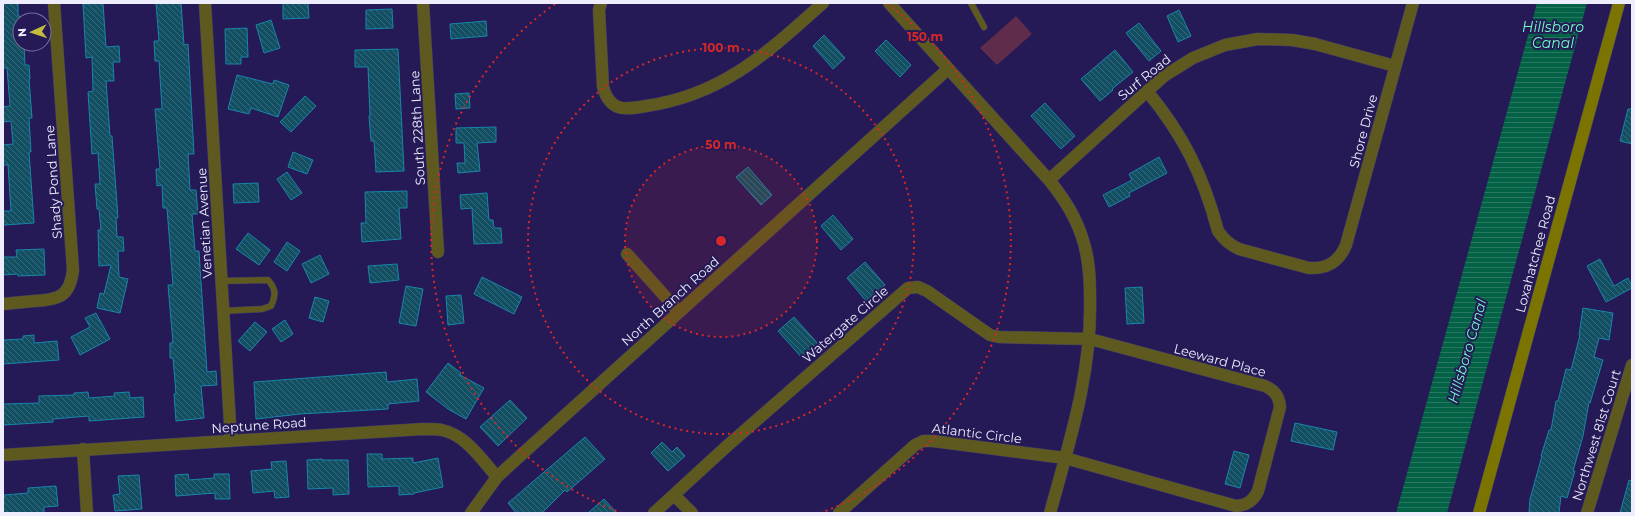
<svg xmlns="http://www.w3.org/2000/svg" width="1635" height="516" font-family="Montserrat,sans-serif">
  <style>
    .pitch { fill: #602c4b }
    .water { fill: url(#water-rules) }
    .building { fill: url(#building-back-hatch); stroke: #1886a8 }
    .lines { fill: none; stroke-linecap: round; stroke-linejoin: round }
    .service-casing { stroke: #41386d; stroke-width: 7 }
    .minor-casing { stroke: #41386d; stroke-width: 13 }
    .secondary-casing { stroke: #41386d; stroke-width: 13 }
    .service { stroke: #5d591f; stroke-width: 6 }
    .minor { stroke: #5d591f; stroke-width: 12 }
    .secondary { stroke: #7b7400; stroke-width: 12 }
    .ring { fill: none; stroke: #d62828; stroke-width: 2; stroke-dasharray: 2 4 }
    .labels { text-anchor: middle; stroke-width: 4; stroke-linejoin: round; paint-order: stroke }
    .street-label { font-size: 13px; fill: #ededfd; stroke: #251a56 }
    .water-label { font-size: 14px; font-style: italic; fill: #73fcc8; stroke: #251a56 }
    .centre { fill: #d62828; stroke: #251a56; stroke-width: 2 }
    .ring-label { font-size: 12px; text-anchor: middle; font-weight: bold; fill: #d62828; stroke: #251a56; stroke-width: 4; stroke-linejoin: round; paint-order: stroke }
  </style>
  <defs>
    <pattern id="water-rules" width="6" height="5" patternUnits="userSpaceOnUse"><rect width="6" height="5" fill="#036145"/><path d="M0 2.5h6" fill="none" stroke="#287861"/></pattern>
    <pattern id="building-back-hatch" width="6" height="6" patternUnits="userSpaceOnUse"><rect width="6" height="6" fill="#134f63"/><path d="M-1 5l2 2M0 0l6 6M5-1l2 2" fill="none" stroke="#36697a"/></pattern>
  </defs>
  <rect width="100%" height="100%" fill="#251a56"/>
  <!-- pitch -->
  <path class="pitch" d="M1016 16 1032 34 997 65 980 48Z"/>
  <!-- water -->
  <path class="water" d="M1537 3H1587L1447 513H1396Z"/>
  <!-- building -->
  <path class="building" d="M3 3H18V16H20V45L24 44 25 65H29L30 79H29L32 118H29L31 152H29L34 223 4 225 3 211H11L8 165H3V145L13 144 11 121 4 122 3 107 10 106 7 68H3Z
    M103 3 106 47 119 46 120 62H113L114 81H106L110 136H112L118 218H116L117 237H123L124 251H118L119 277 128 279 120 313 97 308 100 293 104 294 111 265 99 266 98 230H101L99 209H97L95 184H100L98 153 92 154 88 92 93 91 92 57 86 58 83 4Z
    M156 3H181L184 45 188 44 194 154H188L190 190H196L198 214H192L195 251H199L207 372 216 371 217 385 201 386 204 418 176 421 174 394H176L173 358H170V343H173L168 285H173L167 208H163L162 185 157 186 156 169H160L155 109H162L159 61H155L154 41H159Z
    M283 3H308L309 18 283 19Z
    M392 9 393 28 366 29V10Z
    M1179 10 1191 36 1178 42 1167 16Z
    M271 20 280 48 264 53 256 25Z
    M486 21 487 36 451 39 450 24Z
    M1139 23 1161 51 1149 61 1126 33Z
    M247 28 248 57H241V64H226L225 29Z
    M824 35 845 58 833 69 813 46Z
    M886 40 911 65 900 77 875 51Z
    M398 49 404 171 376 172 374 141H371L369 116H370L368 67H355V50Z
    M1115 50 1133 72 1112 89 1113 90 1100 101 1081 79Z
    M237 75 273 84 274 80 289 85 278 117 251 108 249 114 228 109Z
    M469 93 470 108 456 109 455 94Z
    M305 96 316 106 291 132 280 122Z
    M1045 103 1075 136 1061 149 1031 116Z
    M1628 109H1632V144L1620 141Z
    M496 127V142L477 143 480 171 458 173 457 163H465L464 143H456V128Z
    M293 152 313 160 307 174 288 167Z
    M1159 157 1167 173 1129 193 1130 196 1109 207 1103 195 1132 180 1129 174Z
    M748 167 772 195 761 205 736 177Z
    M287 172 302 193 291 200 277 179Z
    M258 183 259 202 234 203 233 184Z
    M407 191V208H399L401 239 362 242 361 223H366L365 192Z
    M487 193 489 220H493L494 228H501L502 243 474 244 472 208 461 209 460 195Z
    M833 215 853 239 841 250 821 226Z
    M248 233 270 250 259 265 236 249Z
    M287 242 300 251 287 271 274 262Z
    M44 249 45 275 18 276V274L3 275V257H17L16 250Z
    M320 255 329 274 311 283 302 264Z
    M1600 259 1614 286 1628 278 1632 286V288L1606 302 1587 266Z
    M865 262 885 285 866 301 847 278Z
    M397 264 399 280 370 283 368 266Z
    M482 277 522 297 514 314 474 294Z
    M406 286 423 289 416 326 399 323Z
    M1142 287 1144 323 1127 324 1125 288Z
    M461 295 464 323 448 325 446 296Z
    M315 297 329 301 323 322 309 318Z
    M1583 308 1613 313 1609 340 1599 338 1594 357 1603 360 1590 403 1589 402 1583 436 1573 471H1575L1567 498 1561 496 1559 513H1529L1530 499 1542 456H1541L1549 430H1551L1556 401H1558L1566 369 1571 370 1580 335H1579Z
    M96 313 110 339 80 355 71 337 90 327 85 318Z
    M794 317 819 345 803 359 778 331Z
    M285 320 293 334 281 342 272 329Z
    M255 322 267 332 250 351 238 341Z
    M34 335V343L57 341 59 360 3 364V340L23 339V336Z
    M448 363 461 373 460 375 484 388 466 419 448 409 426 392Z
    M386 372 387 382 417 379 419 401 388 404V409L300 414 256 419 254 382Z
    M88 392 89 398 115 396 114 393 129 392 130 398 143 397 144 417 89 421V416L53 419V422L3 425V404L39 403V396L74 395V393Z
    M510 400 527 418 498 446 480 427Z
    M1295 423 1337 432 1333 450 1291 441Z
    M585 437 605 459 567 492 565 490 542 513H516L508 503Z
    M662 442 672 452 677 447 685 456 668 471 651 453Z
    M1234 451 1249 455 1240 488 1225 484Z
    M367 454H382V459L413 458V463L438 458 443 487 414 493V494L399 495V486L368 487Z
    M322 459V460H348L349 494 333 495V488L308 489 307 460Z
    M286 461 289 497 275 498 274 491 253 493 251 471 272 469 271 462Z
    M188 474 189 480 214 478V474H229L230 499H215V493L176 496 175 475Z
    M139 475 142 509 115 511 113 495 120 494 118 476Z
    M1629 480 1632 481V513H1620Z
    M56 486 58 506 44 507V513H3L4 495 28 493V488Z
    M604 499 617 513H588Z"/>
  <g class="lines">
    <defs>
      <path id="service" d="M971 3 984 27
        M222 281 268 280C276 289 276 295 271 306L262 309 223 311"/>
      <path id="minor" d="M205 3 231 441
        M423 3 438 252
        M601 3 599 10 603 87C610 112 625 110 646 106 723 95 768 52 823 3
        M889 3 1049 180C1063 197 1075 215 1082 237 1089 257 1090 276 1090 297 1092 373 1070 440 1050 513
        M1147 91C1184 136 1203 175 1218 231 1224 240 1230 245 1239 249L1309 268C1327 269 1339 262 1346 245L1413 3
        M1049 180 1164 76 1193 58 1225 45 1258 39 1292 40 1315 44 1395 66
        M627 254 679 312
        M3 304C13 303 24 302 34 301 58 300 70 297 73 270L54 3
        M83 449 87 513
        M3 455 423 429C429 429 436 429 442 430 466 435 482 460 497 477
        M674 495 692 513
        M471 513 497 477 510 465 948 69
        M654 513 727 446 908 288 918 287 927 291 990 335 999 337 1090 339 1265 386C1275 391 1279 396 1280 407L1258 491C1253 501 1247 505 1236 506L1065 458 933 441H923L915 445 839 513
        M1587 513 1632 365"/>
      <path id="secondary" d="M1479 513 1619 3"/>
    </defs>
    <!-- service casing -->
    <use href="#service" class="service-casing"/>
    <!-- minor casing -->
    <use href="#minor" class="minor-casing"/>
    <!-- secondary casing -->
    <use href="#secondary" class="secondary-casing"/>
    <!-- service -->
    <use href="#service" class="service"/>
    <!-- minor -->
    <use href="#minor" class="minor"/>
    <!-- secondary -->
    <use href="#secondary" class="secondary"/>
  </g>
  <!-- distance rings -->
  <circle cx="721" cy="241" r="96" fill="#d62828" fill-opacity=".12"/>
  <g class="ring">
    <circle cx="721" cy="241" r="96"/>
    <circle cx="721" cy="241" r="193"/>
    <path d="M622 513A289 289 0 0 1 555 4M887 4A289 289 0 0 1 820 513"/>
  </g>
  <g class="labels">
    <!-- street labels -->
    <g class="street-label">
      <text transform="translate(1144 77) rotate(-39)" y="5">Surf Road</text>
      <text transform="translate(417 128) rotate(-93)" y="5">South 228th Lane</text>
      <text transform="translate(1363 131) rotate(-75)" y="5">Shore Drive</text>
      <text transform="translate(53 182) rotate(-94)" y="5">Shady Pond Lane</text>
      <text transform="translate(204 223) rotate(-93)" y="5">Venetian Avenue</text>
      <text transform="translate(1535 254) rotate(-75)" y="5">Loxahatchee Road</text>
      <text transform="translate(670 301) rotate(-42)" y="5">North Branch Road</text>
      <text transform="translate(845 324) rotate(-41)" y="5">Watergate Circle</text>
      <text transform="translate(1220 360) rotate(15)" y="5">Leeward Place</text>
      <text transform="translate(259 425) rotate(-4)" y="5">Neptune Road</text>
      <text transform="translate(977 433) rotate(7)" y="5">Atlantic Circle</text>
      <text transform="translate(1596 435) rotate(-73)" y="5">Northwest 81st Court</text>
    </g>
    <!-- water labels -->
    <g class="water-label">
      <text x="1553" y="32">Hillsboro<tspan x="1553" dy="16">Canal</tspan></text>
      <text transform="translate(1467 351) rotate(-74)" y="5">Hillsboro Canal</text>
    </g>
  </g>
  <circle cx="721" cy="241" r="6" class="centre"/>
  <g class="ring-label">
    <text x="925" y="41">150 m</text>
    <text x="721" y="52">100 m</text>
    <text x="721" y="149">50 m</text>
  </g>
  <!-- border -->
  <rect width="1635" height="516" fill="none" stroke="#ededfd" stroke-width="8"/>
  <!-- north arrow -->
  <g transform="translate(32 32) rotate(267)"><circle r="19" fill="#251a56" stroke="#756e99"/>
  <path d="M0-3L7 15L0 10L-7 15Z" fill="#c5bc3d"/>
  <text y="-6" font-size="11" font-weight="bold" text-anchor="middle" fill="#ededfd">N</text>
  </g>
</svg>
